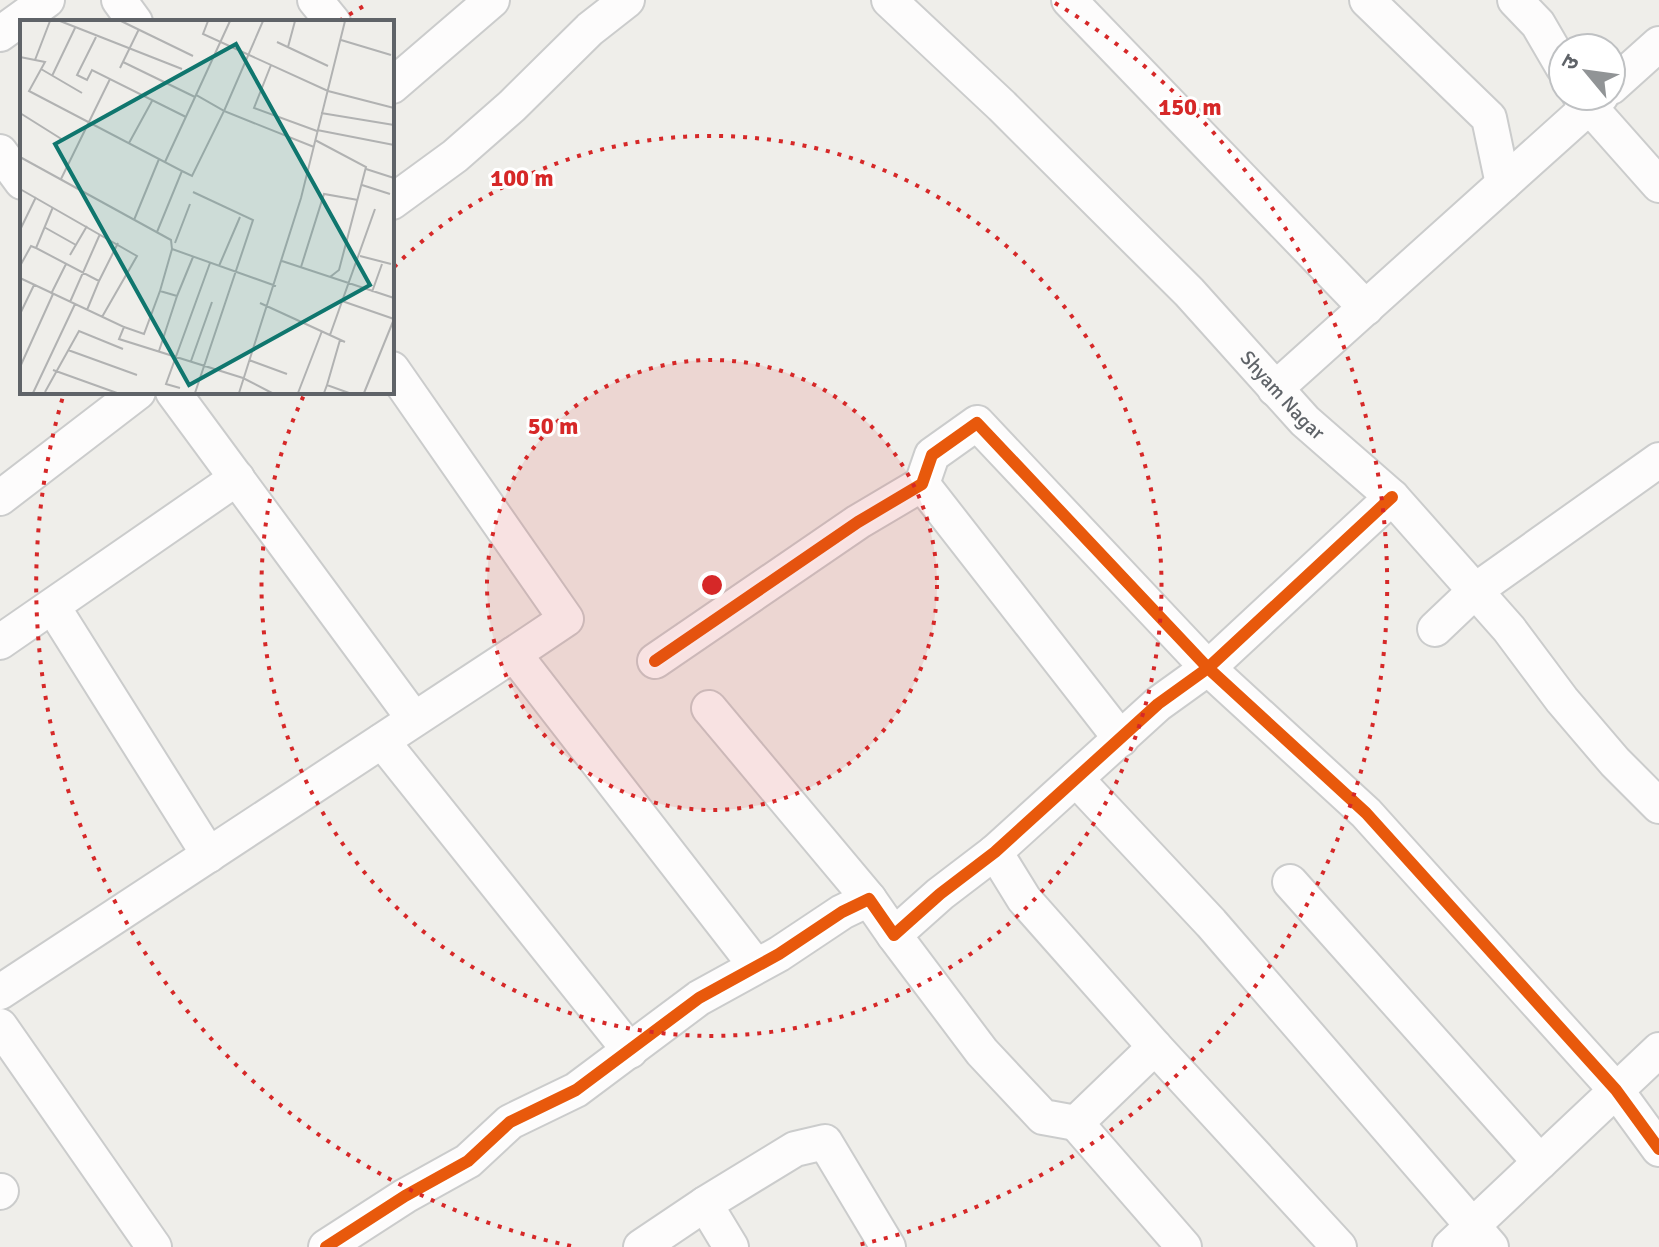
<svg xmlns="http://www.w3.org/2000/svg" width="1659" height="1247" font-family="Signika,'Noto Sans Devanagari',sans-serif">
  <style>
    .lines { fill: none; stroke-linecap: round; stroke-linejoin: round }
    .minor-casing { stroke: #cbcccc; stroke-width: 38 }
    .minor { stroke: #fdfcfc; stroke-width: 34 }
    .cycleway-casing { stroke: #fff; stroke-width: 17 }
    .cycleway { stroke: #e8590c; stroke-width: 12 }
    .ring { fill: none; stroke: #d62828; stroke-width: 4; stroke-dasharray: 4 8 }
    .labels { text-anchor: middle; stroke-width: 6; stroke-linejoin: round; paint-order: stroke }
    .street-label { font-size: 20px; fill: #5f6368; stroke: #fff }
    .inset-road { fill: none; stroke: #b1b2b2; stroke-width: 2 }
    .view { fill: #0f766e; fill-opacity: 0.15; stroke: #0f766e; stroke-width: 4 }
    .inset-edge { fill: none; stroke: #5f6368; stroke-width: 4 }
    .centre { fill: #d62828; stroke: #fff; stroke-width: 4 }
    .ring-label { font-size: 24px; text-anchor: middle; font-weight: bold; fill: #d62828; stroke: #fff; stroke-width: 6; stroke-linejoin: round; paint-order: stroke }
  </style>
  <rect width="100%" height="100%" fill="#efeeea"/>
  <g class="lines">
    <defs>
      <g id="minor">
        <path d="M119 0 135 22"/>
        <path d="M315 0 333 22"/>
        <path id="s1" d="M889 0 1002 106 1189 292 1305 421 1392 497 1509 629 1562 700 1615 762 1659 806"/>
        <path d="M1069 0 1366 308"/>
        <path d="M1367 0 1489 118 1503 184"/>
        <path d="M1515 0 1538 24 1563 67"/>
        <path d="M0 34 47 0"/>
        <path d="M392 86 492 0"/>
        <path d="M1611 87 1659 44"/>
        <path d="M1580 96 1659 185"/>
        <path d="M0 152 22 182"/>
        <path d="M392 202 455 156 512 106 590 29 627 0"/>
        <path d="M392 369 566 619 514 654"/>
        <path d="M1275 389 1601 96"/>
        <path d="M173 392 414 719"/>
        <path d="M922 484 1121 739"/>
        <path d="M0 498 138 392"/>
        <path d="M53 607 209 855"/>
        <path d="M1435 629 1476 590 1659 460"/>
        <path d="M0 642 237 478"/>
        <path d="M655 661 858 522 922 484 932 455 977 423 1208 668 1366 813 1616 1090 1659 1149"/>
        <path d="M709 708 869 899"/>
        <path d="M382 741 630 1051"/>
        <path d="M1076 779 1211 923 1491 1247"/>
        <path d="M995 852 1024 899 1155 1047"/>
        <path d="M1290 882 1540 1162"/>
        <path d="M894 935 982 1052 1043 1117 1076 1123"/>
        <path d="M0 992 514 654 756 966"/>
        <path d="M0 1026 154 1247"/>
        <path d="M0 1192 1 1191"/>
        <path d="M705 1204 731 1247"/>
        <path d="M326 1247 405 1196 468 1161 510 1122 576 1090 699 998 779 954 842 912 869 899 894 935 940 894 995 852 1158 704 1208 668 1392 497"/>
        <path d="M641 1247 705 1204 795 1149 825 1142 888 1247"/>
        <path d="M1184 1247 1076 1123 1155 1047 1339 1247"/>
        <path d="M1450 1247 1659 1050"/>
      </g>
    </defs>
    <!-- minor casing -->
    <use href="#minor" class="minor-casing"/>
    <!-- minor -->
    <use href="#minor" class="minor"/>
    <defs>
      <path id="cycleway" d="M655 661 858 522 922 484 932 455 977 423 1208 668 1366 813 1616 1090 1659 1149
        M326 1247 405 1196 468 1161 510 1122 576 1090 699 998 779 954 842 912 869 899 894 935 940 894 995 852 1158 704 1208 668 1392 497"/>
    </defs>
    <!-- cycleway casing -->
    <use href="#cycleway" class="cycleway-casing"/>
    <!-- cycleway -->
    <use href="#cycleway" class="cycleway"/>
  </g>
  <!-- distance rings -->
  <circle cx="712" cy="585" r="225" fill="#d62828" fill-opacity=".12"/>
  <g class="ring">
    <circle cx="712" cy="585" r="225"/>
    <path d="M394 267A450 450 0 1 1 304 395"/>
    <path d="M571 1246A676 676 0 0 1 64 393M339 21A676 676 0 0 1 369 3M1055 3A676 676 0 0 1 853 1246"/>
  </g>
  <g class="labels">
    <!-- street labels -->
    <g class="street-label">
      <text dy="7" stroke="none"><textPath href="#s1" startOffset="558">Shyam Nagar</textPath></text>
    </g>
  </g>
  <!-- overview -->
  <g transform="translate(20 20)">
    <rect width="374" height="374" fill="#efeeea"/>
    <path class="inset-road" d="M40 1 162 49M101 1 173 36M188 1 183 14 308 71 374 88M243 1 204 91 294 127M76 17 57 55 67 60 72 50 166 97M321 20 371 35M257 22 308 46M268 27 275 1M0 37 25 42 9 71 162 151 137 212M15 40 30 1M103 42 175 77M251 45 234 88 297 111M100 48 119 9M21 49 62 73M32 56 55 8M176 75 210 1M0 93 43 120M301 93 374 105M297 110 374 125M295 120 346 147 319 250 310 257M109 123 132 81M0 137 151 220 152 229 256 266M145 142 176 75 204 91 172 156 162 151M346 149 374 158M41 159 90 59M342 165 370 174M0 169 117 236 82 297M173 172 233 200 175 373M33 187 16 228 79 261 67 290M114 200 139 139M24 207 56 225M0 210 16 177M155 223 170 184M50 235 67 206M340 236 371 244M262 241 374 278M0 246 11 226 16 228M199 246 220 197M281 247 304 174 338 180M0 258 104 307 99 319 223 358 252 373M79 261 98 223M140 271 152 229M352 272 362 244M31 274 46 244M157 276 173 237M322 281 374 299M50 282 80 214M240 283 325 322M0 294 14 265M104 307 124 314 140 271 157 276 139 331M310 315 355 189M48 330 117 355M229 340 267 354M171 341 192 282M0 347 33 274M33 350 97 373M307 365 320 320M160 368 146 364 190 243M25 372 59 311 103 329M13 373 55 284M219 373 281 178 325 1M278 373 302 311M304 373 307 365 329 373M344 373 374 299"/>
    <path class="view" d="M216 24 350 265 169 365 35 124Z"/>
    <rect width="374" height="374" class="inset-edge"/>
  </g>
  <circle cx="712" cy="585" r="12" class="centre"/>
  <g class="ring-label">
    <text x="1190" y="115">150 m</text>
    <text x="522" y="186">100 m</text>
    <text x="553" y="434">50 m</text>
  </g>
  <!-- north arrow -->
  <g transform="translate(1587 72) rotate(299)"><circle r="38" fill="#ffffff" stroke="#bfc1c3" stroke-width="2"/>
  <path d="M0-6L14 30L0 20L-14 30Z" fill="#919496"/>
  <text y="-12" font-size="22" font-weight="bold" text-anchor="middle" fill="#5f6368">उ</text>
  </g>
</svg>
